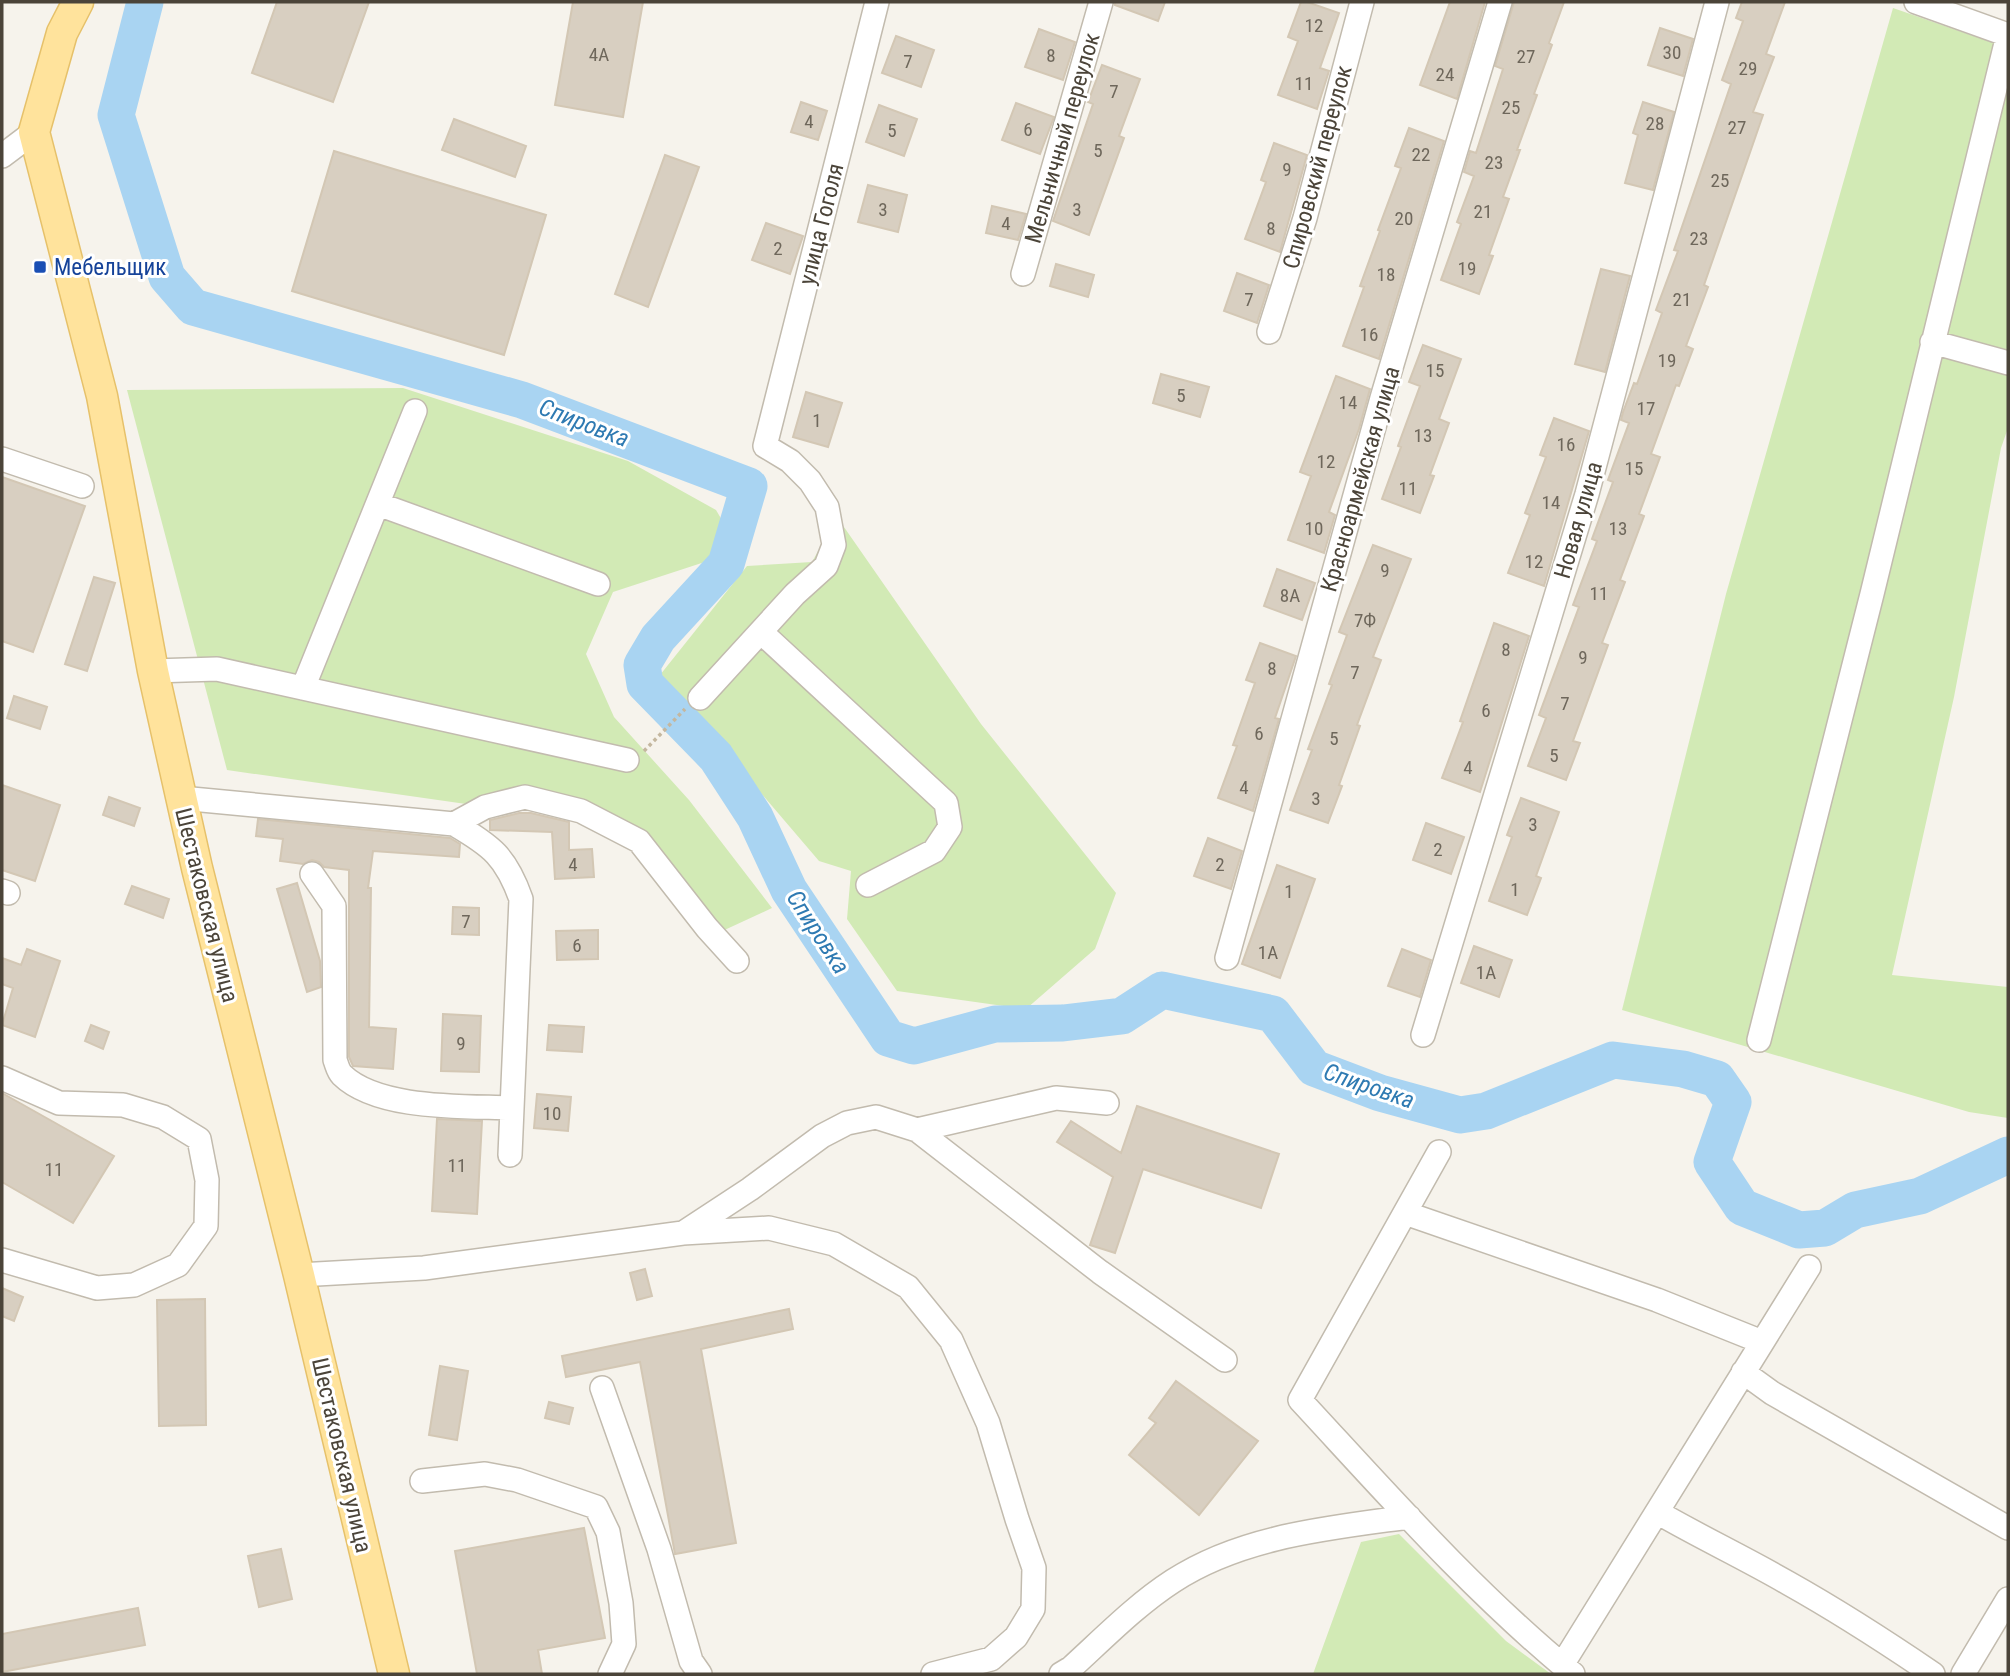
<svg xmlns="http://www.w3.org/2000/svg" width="2010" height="1676" font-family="'Roboto Condensed',sans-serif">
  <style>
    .green { fill: #d2eab5 }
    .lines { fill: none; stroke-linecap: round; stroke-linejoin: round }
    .river { stroke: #a9d4f2; stroke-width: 37 }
    .building { fill: #d8cfc1; stroke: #d3c7b4; stroke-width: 2 }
    .minor-casing { stroke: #c2bbae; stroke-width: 26 }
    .major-casing { stroke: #e6c16a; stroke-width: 33 }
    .path { stroke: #c4b79f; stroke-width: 3.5; stroke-dasharray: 3.5 3.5; stroke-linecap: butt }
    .minor { stroke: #fff; stroke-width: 23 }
    .major { stroke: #ffe39c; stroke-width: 30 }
    .transit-dot { fill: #1a4fb4; stroke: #fff; stroke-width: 2.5 }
    .labels { text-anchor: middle; stroke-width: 6; stroke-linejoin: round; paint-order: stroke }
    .number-label { font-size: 19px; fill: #6e675b }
    .street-label { font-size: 23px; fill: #4b4439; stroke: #fff }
    .transit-label { font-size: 23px; fill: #164399; stroke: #fff; text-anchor: start }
    .water-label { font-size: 24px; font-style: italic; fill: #2e7ab2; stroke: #fff }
  </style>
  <rect width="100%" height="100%" fill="#f6f3ec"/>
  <!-- green -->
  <path class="green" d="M1893 8 2008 48V428L2001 448 1954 697 1892 975 2008 987V1118L1969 1112 1622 1010 1726 594Z
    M403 388 628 461 716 510 729 532 720 557 613 592 586 654 614 717 689 800 772 908 718 933 598 810 473 805 227 770 127 390Z
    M837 517 981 724 1116 893 1095 949 1026 1009 897 991 847 919 851 871 819 861 660 675 747 566 812 562Z
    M1399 1534 1506 1641 1551 1674H1313L1361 1542Z"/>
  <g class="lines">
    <!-- river -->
    <path class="river" d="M145 2 116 115 167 277 193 307 522 400 749 486 726 564 658 638 642 665 645 684 716 757 755 817 789 890 888 1038 914 1046 995 1024 1063 1023 1122 1016 1162 990 1273 1014 1314 1068 1380 1093 1460 1115 1486 1111 1613 1060 1683 1069 1717 1079 1733 1102 1712 1162 1742 1207 1799 1230 1825 1228 1855 1210 1920 1196 2008 1155"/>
  </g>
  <!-- building -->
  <path class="building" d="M277 2H369L333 102 252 73Z
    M573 2H643L623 117 555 105Z
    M1115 2H1165L1158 21 1115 5Z
    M1301 2H1307L1339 13 1320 68 1329 71 1317 109 1278 95 1298 41 1288 37Z
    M1450 2H1485L1457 99 1420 85Z
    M1514 2H1564L1549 43 1552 45 1534 94 1537 95 1517 150H1520L1503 197 1509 199 1489 255 1493 256 1479 294 1441 280 1461 224 1457 222 1474 176 1464 172 1470 151 1476 153 1503 69 1495 66Z
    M1742 2H1785L1766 54 1774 57 1753 112 1763 115 1704 285 1708 287 1686 346 1693 349 1679 386 1676 385 1651 454 1660 457 1639 514 1644 516 1620 580 1625 582 1602 643 1608 645 1573 741 1580 743 1566 780 1528 766 1546 718 1539 715 1579 607 1573 605 1597 541 1592 539 1613 482 1608 480 1629 423 1621 420 1623 412 1634 383 1637 384 1662 313 1656 310 1678 251 1674 250 1731 84 1722 80 1743 21 1736 18Z
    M1660 28 1693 39 1683 76 1648 65Z
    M1039 29 1075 42 1063 80 1025 67Z
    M896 36 934 50 921 87 882 73Z
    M1102 65 1140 79 1119 136 1124 138 1089 235 1053 221 1093 104 1088 102Z
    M801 102 827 111 818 140 791 132Z
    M1643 102 1674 112 1653 190 1625 183 1638 135 1633 133Z
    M1016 103 1054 117 1040 154 1002 140Z
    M879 105 917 119 904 156 866 142Z
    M454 119 526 146 515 177 442 150Z
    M1409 128 1444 141 1379 359 1343 346 1364 287 1360 286 1380 231 1378 230 1401 168 1395 166Z
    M1274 143 1307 155 1280 252 1245 239 1266 182 1261 180Z
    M334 151 546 215 504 355 292 291Z
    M665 155 699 167 648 307 615 294Z
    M868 185 907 195 898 232 858 222Z
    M992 206 1026 214 1018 240 986 233Z
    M766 223 803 236 790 274 752 260Z
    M1056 264 1094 275 1088 297 1050 286Z
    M1601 269 1630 276 1605 372 1575 364Z
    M1237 273 1269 285 1257 323 1224 311Z
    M1423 345 1461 359 1439 419 1449 423 1430 475 1434 476 1420 513 1382 499 1401 447 1398 446 1420 386 1409 382Z
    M1161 374 1209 387 1200 417 1153 403Z
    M1336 376 1370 389 1359 429 1329 512 1335 515 1324 553 1288 540 1311 476 1300 472Z
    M806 392 842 403 828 447 793 437Z
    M1554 418 1589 431 1544 586 1508 573 1530 515 1525 513 1546 457 1540 455Z
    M2 477 85 506 33 652 2 641Z
    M1373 545 1411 559 1373 657 1381 660 1357 725 1360 726 1339 785 1342 786 1328 823 1290 810 1312 750 1308 749 1332 685 1329 684 1347 635 1339 632Z
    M1277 569 1315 583 1302 620 1264 606Z
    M94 577 115 583 87 671 65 664Z
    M1494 623 1529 636 1480 792 1442 778 1463 722 1460 721Z
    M1260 643 1296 656 1275 718 1279 719 1253 811 1218 798 1237 746 1233 745 1255 683 1246 680Z
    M14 696 47 707 40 729 7 718Z
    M2 785 60 805 35 881 2 870Z
    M109 797 140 808 134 826 103 815Z
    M1521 798 1559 812 1536 876 1541 878 1527 915 1489 901 1512 837 1507 835Z
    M519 813H531L569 822V850L592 849 594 877 555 879 552 832 490 830V820Z
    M258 819 450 838 460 844 459 857 373 851 368 888H371L369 1027 396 1029 393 1069 353 1066 349 1057V870L324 867 319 862 312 860 303 864 280 861 283 839 256 836Z
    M1426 823 1464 837 1451 874 1413 860Z
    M1208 838 1242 851 1231 889 1194 876Z
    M1277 865 1315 879 1280 978 1242 964Z
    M297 883 320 961 321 987 307 992 277 889Z
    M132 886 169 899 163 918 125 904Z
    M453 907 479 908V935L452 934Z
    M598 930V959L557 960 556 931Z
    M1474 946 1512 960 1499 997 1461 983Z
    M27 949 60 961 35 1037 2 1025 13 988 2 984V958L21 965Z
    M1402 949 1431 960 1420 997 1388 986Z
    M443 1014 481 1016 479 1072 441 1071Z
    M91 1025 109 1032 103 1049 85 1041Z
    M549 1025 584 1027 582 1052 547 1050Z
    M2 1093 114 1156 73 1223 2 1182Z
    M537 1094 571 1097 568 1131 534 1128Z
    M1137 1106 1279 1154 1261 1208 1143 1169 1115 1253 1090 1245 1113 1177 1057 1142 1071 1121 1121 1153Z
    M437 1119 482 1121 477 1214 432 1211Z
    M645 1269 652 1296 637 1300 630 1273Z
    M2 1288 23 1297 14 1321 2 1316Z
    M205 1299 206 1425 159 1426 157 1300Z
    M789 1309 793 1329 701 1349 736 1543 675 1554 640 1362 566 1377 562 1356Z
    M440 1366 468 1371 457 1440 429 1435Z
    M1176 1381 1258 1441 1199 1515 1129 1455 1156 1423 1149 1418Z
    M549 1402 573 1408 569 1424 545 1418Z
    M584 1528 605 1638 538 1650 542 1674H477L455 1551Z
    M281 1549 292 1599 259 1607 248 1556Z
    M138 1608 145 1645 2 1672V1634Z"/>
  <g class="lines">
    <defs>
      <path id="minor" d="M1916 2 2008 35
        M2 156 34 132
        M1023 274 1101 2
        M1269 332 1305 218 1362 2
        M1932 342 2008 363
        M2 459 82 486
        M378 504 598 584
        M761 632 946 803 950 827 934 851 868 885
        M153 671 217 669 627 760
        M303 688 415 411
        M700 698 795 594 826 566 834 545 827 507 810 481 790 461 765 446 877 2
        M181 798 454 824C492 846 506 857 521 899L510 1155
        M454 824 485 807 525 797 581 811 639 841 707 928 737 961
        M312 874 334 906 335 1060C337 1065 338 1071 342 1075 378 1110 464 1106 512 1108
        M2 891 8 893
        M1227 958 1382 398 1500 2
        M1423 1035 1587 494 1717 2
        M1759 1040 1872 594 2008 35
        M2 1078 59 1103 123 1105 163 1117 199 1139 207 1180 206 1226 178 1265 134 1285 97 1288 2 1260
        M917 1130 1056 1098 1107 1103
        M1439 1152 1300 1400C1388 1495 1473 1592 1573 1674
        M1405 1213 1657 1300 1762 1342
        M683 1233 769 1228 834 1244 908 1287 951 1340 988 1423 1017 1519 1034 1568 1033 1609 1016 1637 991 1659 933 1674
        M299 1275 424 1268 683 1233 750 1189 822 1136 847 1123 876 1117 917 1130 1100 1272 1225 1360
        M1743 1372 1772 1393 2008 1528
        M602 1388 659 1549 691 1661 700 1674
        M422 1481 485 1474 517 1480 596 1507 608 1532 621 1603 624 1644 610 1674
        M1657 1512C1700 1537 1745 1558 1788 1583 1838 1611 1886 1642 1933 1674
        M1562 1665 1809 1267
        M1061 1674 1071 1668C1104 1638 1136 1605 1173 1581 1242 1536 1329 1528 1409 1517
        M1963 1674 2008 1599"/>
      <path id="major" d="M78 2 62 33 34 132 102 396 153 671 197 868 299 1275 394 1674"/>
    </defs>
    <!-- minor casing -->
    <use href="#minor" class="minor-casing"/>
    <!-- major casing -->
    <use href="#major" class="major-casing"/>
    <!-- path -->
    <path class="path" d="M644 751 685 709"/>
    <!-- minor -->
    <use href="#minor" class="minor"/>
    <!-- major -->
    <use href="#major" class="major"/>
  </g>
  <!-- markers -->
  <rect class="transit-dot" x="33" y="260" width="14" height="14" rx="3.5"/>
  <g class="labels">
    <!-- number labels -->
    <g class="number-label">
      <text x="1314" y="32">12</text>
      <text x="1672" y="59">30</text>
      <text x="599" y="61">4А</text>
      <text x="1051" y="62">8</text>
      <text x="1526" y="63">27</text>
      <text x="908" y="68">7</text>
      <text x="1748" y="75">29</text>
      <text x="1445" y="81">24</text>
      <text x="1304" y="90">11</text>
      <text x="1114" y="98">7</text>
      <text x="1511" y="114">25</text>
      <text x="809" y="128">4</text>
      <text x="1655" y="130">28</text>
      <text x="1737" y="134">27</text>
      <text x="1028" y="136">6</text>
      <text x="892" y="137">5</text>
      <text x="1098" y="157">5</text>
      <text x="1421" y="161">22</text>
      <text x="1494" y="169">23</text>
      <text x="1287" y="176">9</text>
      <text x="1720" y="187">25</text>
      <text x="883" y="216">3</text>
      <text x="1077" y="216">3</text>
      <text x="1483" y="218">21</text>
      <text x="1404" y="225">20</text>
      <text x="1006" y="230">4</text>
      <text x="1271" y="235">8</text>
      <text x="1699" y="245">23</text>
      <text x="778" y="255">2</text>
      <text x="1467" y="275">19</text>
      <text x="1386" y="281">18</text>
      <text x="1249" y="306">7</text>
      <text x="1682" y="306">21</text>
      <text x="1369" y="341">16</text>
      <text x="1667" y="367">19</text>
      <text x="1435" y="377">15</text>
      <text x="1181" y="402">5</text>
      <text x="1348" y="409">14</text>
      <text x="1646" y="415">17</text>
      <text x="817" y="427">1</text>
      <text x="1423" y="442">13</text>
      <text x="1566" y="451">16</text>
      <text x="1326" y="468">12</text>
      <text x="1634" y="475">15</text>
      <text x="1408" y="495">11</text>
      <text x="1551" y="509">14</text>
      <text x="1314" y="535">10</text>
      <text x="1618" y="535">13</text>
      <text x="1534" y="568">12</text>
      <text x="1385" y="577">9</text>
      <text x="1599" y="600">11</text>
      <text x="1290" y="602">8А</text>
      <text x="1365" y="627">7Ф</text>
      <text x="1506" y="656">8</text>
      <text x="1583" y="664">9</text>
      <text x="1272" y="675">8</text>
      <text x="1355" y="679">7</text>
      <text x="1565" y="710">7</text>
      <text x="1486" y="717">6</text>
      <text x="1259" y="740">6</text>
      <text x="1334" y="745">5</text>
      <text x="1554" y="762">5</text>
      <text x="1468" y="774">4</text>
      <text x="1244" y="794">4</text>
      <text x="1316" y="805">3</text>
      <text x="1533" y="831">3</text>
      <text x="1438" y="856">2</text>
      <text x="573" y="871">4</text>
      <text x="1220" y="871">2</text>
      <text x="1515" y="896">1</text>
      <text x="1289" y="898">1</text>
      <text x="466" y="928">7</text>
      <text x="577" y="952">6</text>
      <text x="1268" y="959">1А</text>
      <text x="1486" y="979">1А</text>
      <text x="461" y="1050">9</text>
      <text x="552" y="1120">10</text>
      <text x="457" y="1172">11</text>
      <text x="54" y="1176">11</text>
    </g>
    <!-- street labels -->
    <g class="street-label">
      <text transform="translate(1062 138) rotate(-74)" y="8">Мельничный переулок</text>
      <text transform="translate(1317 167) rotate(-75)" y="8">Спировский переулок</text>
      <text transform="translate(821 224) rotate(-76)" y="8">улица Гоголя</text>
      <text transform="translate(1360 479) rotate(-74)" y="8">Красноармейская улица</text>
      <text transform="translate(1578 520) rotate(-74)" y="8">Новая улица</text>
      <text transform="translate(207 905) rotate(76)" y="8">Шестаковская улица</text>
      <text transform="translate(342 1455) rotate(77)" y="8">Шестаковская улица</text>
    </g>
    <!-- transit labels -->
    <g class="transit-label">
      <text x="54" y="275">Мебельщик</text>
    </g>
    <!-- water labels -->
    <g class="water-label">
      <text transform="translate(584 423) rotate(21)" y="8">Спировка</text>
      <text transform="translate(818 932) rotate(57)" y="8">Спировка</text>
      <text transform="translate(1369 1086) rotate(19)" y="8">Спировка</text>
    </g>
  </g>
  <!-- border -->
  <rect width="2010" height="1676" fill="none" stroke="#4b4439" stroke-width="7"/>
</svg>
